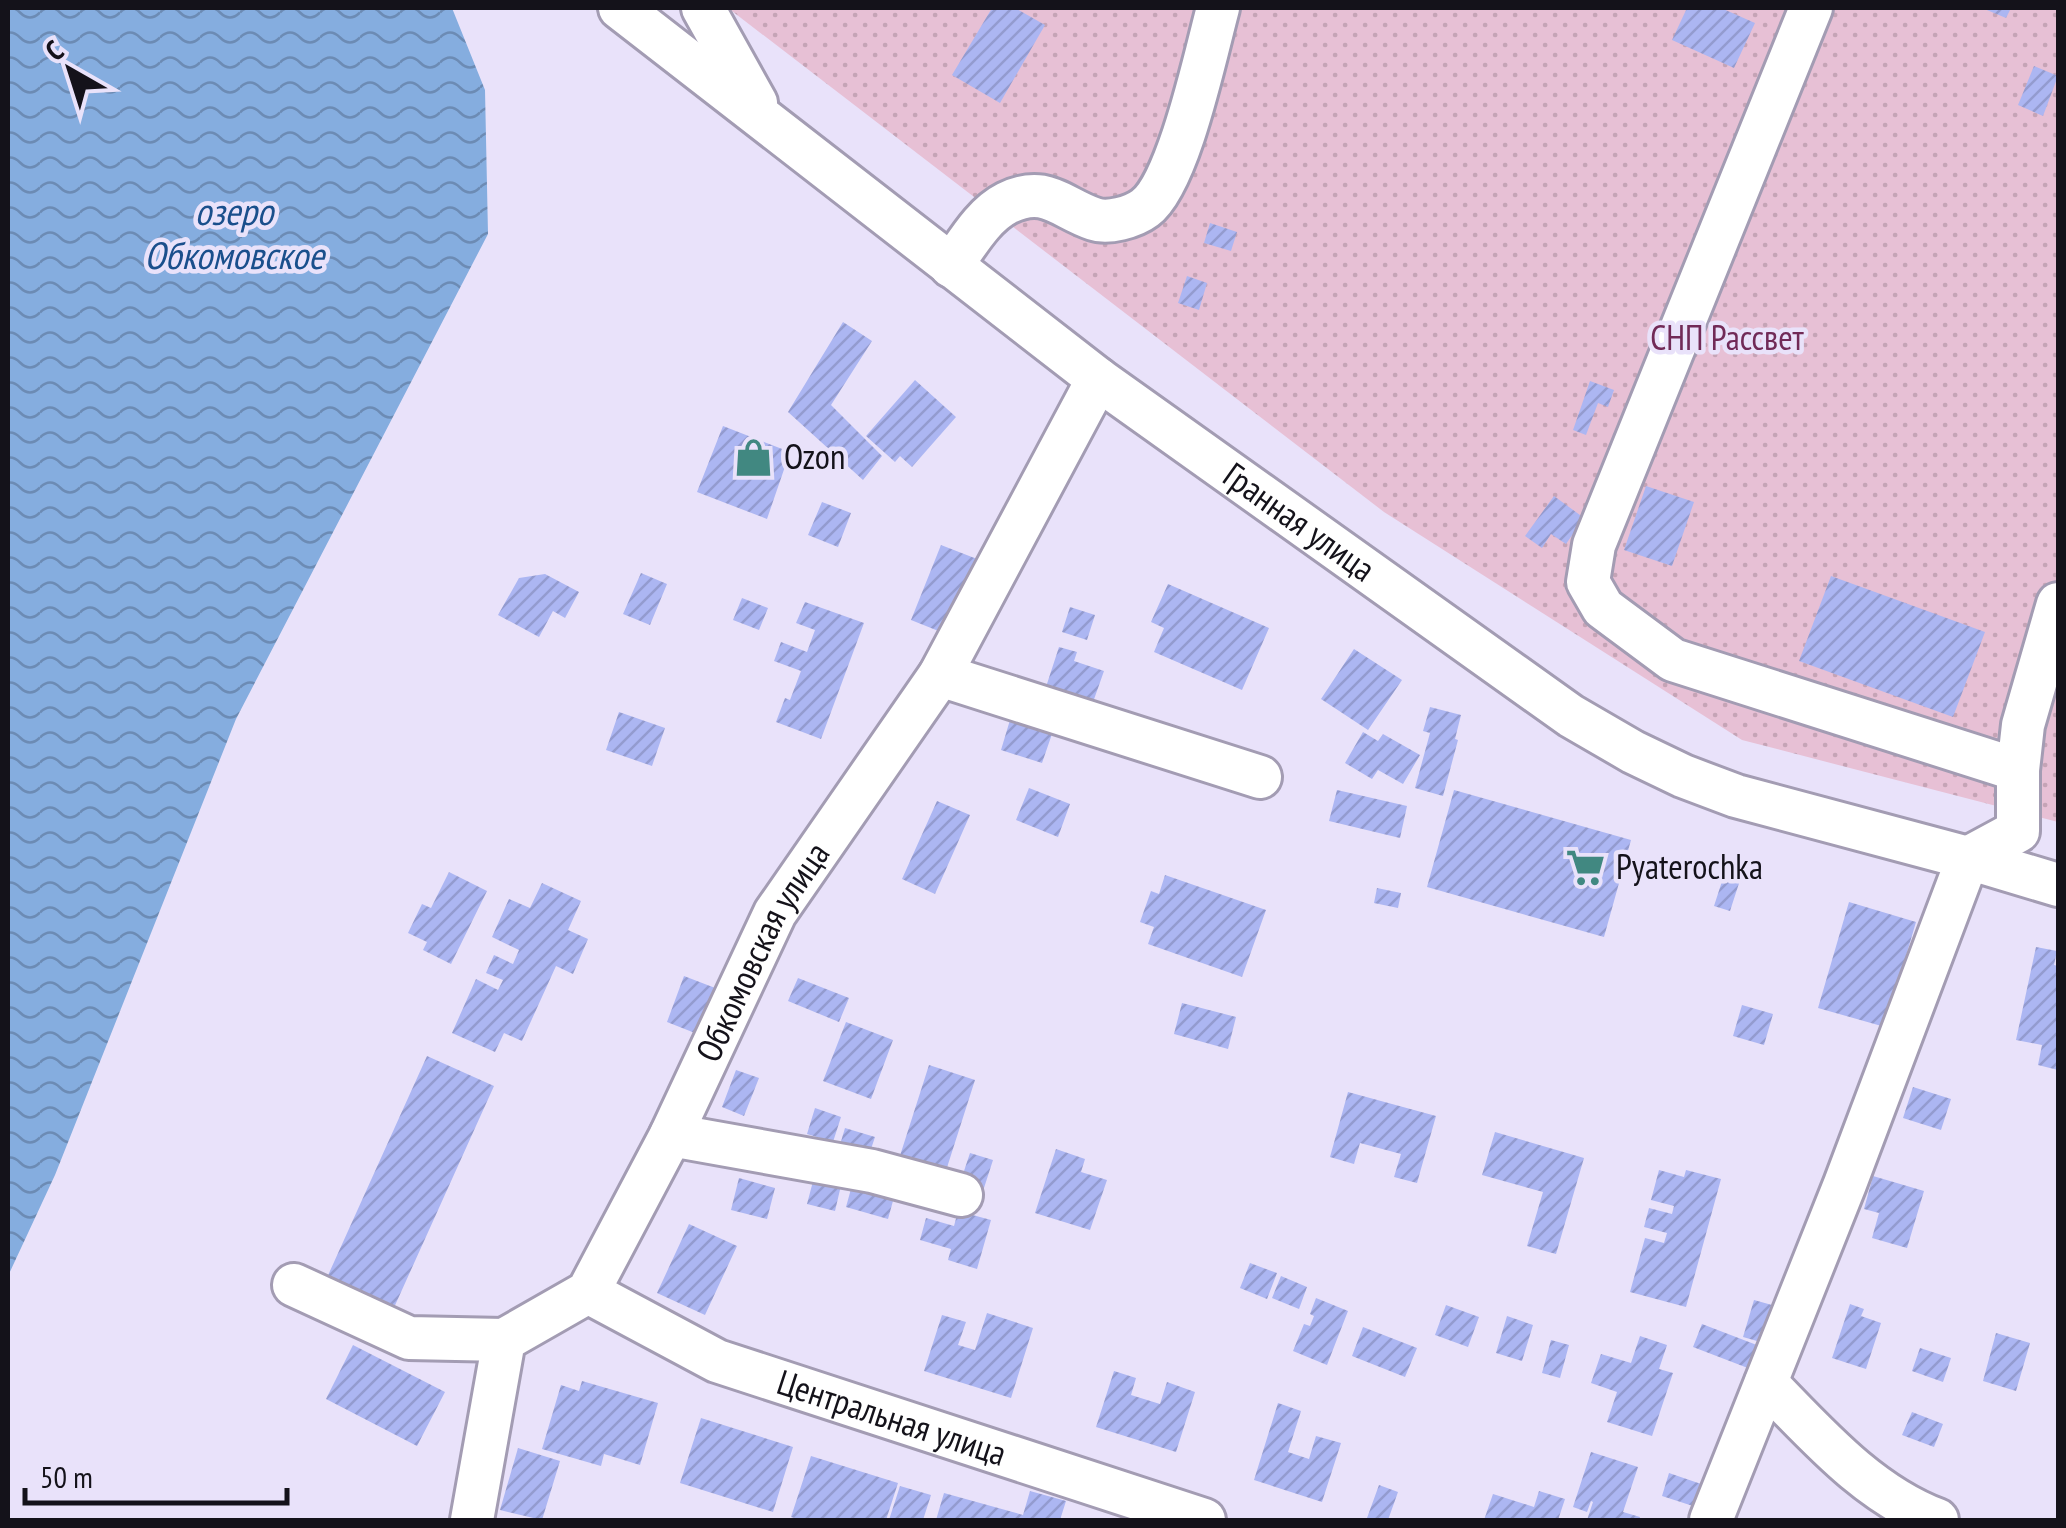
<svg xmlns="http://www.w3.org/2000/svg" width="2066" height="1528" font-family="'PT Sans Narrow',sans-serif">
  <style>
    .green { fill: url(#green-dots) }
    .water { fill: url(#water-waves) }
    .building { fill: url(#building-hatch) }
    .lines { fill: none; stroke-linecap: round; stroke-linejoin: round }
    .minor-casing { stroke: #a39cb3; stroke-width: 48 }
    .minor { stroke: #fff; stroke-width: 42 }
    .labels { text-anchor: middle; stroke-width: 9; stroke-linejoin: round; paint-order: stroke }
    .park-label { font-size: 35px; fill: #712a57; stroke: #e9e2fa }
    .poi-label { font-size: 35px; fill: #14121a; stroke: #e9e2fa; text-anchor: start }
    .street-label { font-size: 35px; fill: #14121a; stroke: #e9e2fa }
    .water-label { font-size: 38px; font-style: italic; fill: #1a4f8c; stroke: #e9e2fa }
  </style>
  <defs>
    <pattern id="green-dots" width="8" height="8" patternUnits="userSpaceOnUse" patternTransform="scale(2.5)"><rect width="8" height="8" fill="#e7c0d5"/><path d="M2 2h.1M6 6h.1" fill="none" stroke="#c5a4b6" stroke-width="1.8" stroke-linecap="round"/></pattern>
    <pattern id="water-waves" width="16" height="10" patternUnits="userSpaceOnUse" patternTransform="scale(2.5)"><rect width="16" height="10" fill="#85addf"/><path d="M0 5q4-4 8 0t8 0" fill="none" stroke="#6c8bb4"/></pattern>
    <pattern id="building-hatch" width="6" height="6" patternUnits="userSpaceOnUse" patternTransform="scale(2.5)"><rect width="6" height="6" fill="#acb6f2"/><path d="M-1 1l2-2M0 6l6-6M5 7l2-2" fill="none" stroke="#939bcf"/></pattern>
  </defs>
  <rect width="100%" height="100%" fill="#e9e2fa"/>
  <!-- green -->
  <path class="green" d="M728 8H2058V822L1742 740 1384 512Z"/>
  <!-- water -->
  <path class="water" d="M8 8H452L485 90 488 234 236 719 55 1175 8 1276Z"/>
  <!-- building -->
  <path class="building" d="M992 8H1015L1045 25 1000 103 952 75Z
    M1687 8H1721L1755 23 1734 68 1672 40Z
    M1982 8H2011L2006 18Z
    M2034 66 2058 76 2043 116 2018 105Z
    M1210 223 1237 232 1231 251 1204 243Z
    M1187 276 1207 283 1199 310 1178 303Z
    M843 322 872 341 831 405 882 456 863 480 788 412Z
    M915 380 956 417 912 467 900 456 895 462 866 436Z
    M1590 381 1614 390 1608 407 1598 403 1586 435 1573 430Z
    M723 426 790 452 767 519 697 492Z
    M1646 486 1694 502 1672 566 1624 550Z
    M1554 496 1584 518 1566 544 1551 534 1542 548 1525 536Z
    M822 502 851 513 838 547 808 535Z
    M941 545 977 559 946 634 911 620Z
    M641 573 667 584 650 625 623 614Z
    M545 574 579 592 565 618 553 611 539 637 498 615 519 578Z
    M1831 576 1985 632 1953 717 1799 661Z
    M1168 584 1269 628 1242 690 1154 652 1164 628 1151 622Z
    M742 598 768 608 759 630 733 620Z
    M805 602 864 623 821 739 776 722 785 698 790 700 801 671 774 661 781 642 807 652 815 630 796 623Z
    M1070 607 1095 615 1087 640 1062 632Z
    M1059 647 1077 652 1074 661 1104 671 1092 705 1045 690Z
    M1354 649 1402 680 1368 730 1321 699Z
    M1430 707 1461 715 1455 739 1458 740 1443 796 1415 788 1430 733 1423 731Z
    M619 712 665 728 652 766 606 750Z
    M1010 720 1052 734 1042 763 1001 750Z
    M1363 732 1378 741 1383 734 1420 755 1403 784 1378 770 1372 779 1345 763Z
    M1029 788 1070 804 1058 837 1016 820Z
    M1337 790 1407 806 1400 838 1329 821Z
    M1454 790 1631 840 1604 937 1427 887Z
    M937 801 970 815 935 894 902 879Z
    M1726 869 1742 874 1730 911 1714 906Z
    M449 872 487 891 451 964 423 950 427 942 408 933 422 904 431 908Z
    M1165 875 1266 910 1242 977 1148 944 1154 927 1140 922 1151 891 1159 894Z
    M542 883 581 901 568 930 588 939 573 974 556 966 522 1041 504 1033 495 1052 452 1033 476 979 498 990 503 980 486 973 494 955 513 964 519 950 492 937 509 899 530 908Z
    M1377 888 1401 893 1398 908 1374 903Z
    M1849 902 1916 922 1885 1027 1818 1008Z
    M2036 947 2057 951 2054 965 2058 966V1070L2038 1065 2042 1045 2016 1040Z
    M684 976 723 991 705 1037 667 1022Z
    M798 978 849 998 839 1022 788 1001Z
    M1182 1003 1236 1017 1228 1049 1174 1034Z
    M1742 1005 1773 1014 1764 1045 1733 1036Z
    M846 1022 893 1040 871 1099 823 1081Z
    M427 1056 494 1086 392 1312 325 1282Z
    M929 1065 975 1080 943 1180 897 1165Z
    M736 1070 759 1078 744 1116 722 1107Z
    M1913 1087 1951 1099 1941 1130 1903 1118Z
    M1348 1092 1436 1116 1417 1183 1394 1177 1401 1154 1360 1143 1354 1164 1330 1157Z
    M815 1108 841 1117 833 1142 807 1134Z
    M845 1128 875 1137 868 1158 839 1148Z
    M1495 1132 1584 1158 1556 1254 1527 1246 1543 1192 1482 1175Z
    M1056 1149 1085 1159 1081 1172 1107 1180 1090 1230 1035 1213Z
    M970 1153 993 1160 983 1191 960 1183Z
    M816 1170 843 1177 835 1211 807 1204Z
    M1659 1170 1684 1177 1686 1170 1721 1179 1686 1307 1630 1292 1645 1238 1664 1243 1667 1233 1644 1227 1649 1208 1672 1214 1674 1206 1651 1200Z
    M1873 1176 1924 1191 1907 1248 1872 1238 1879 1213 1864 1209Z
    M739 1178 775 1188 767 1219 731 1210Z
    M854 1178 896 1190 888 1219 846 1207Z
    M958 1211 991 1220 977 1269 948 1260 951 1249 920 1240 926 1218 954 1226Z
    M689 1224 737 1246 705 1315 657 1293Z
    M1250 1263 1277 1273 1267 1299 1240 1288Z
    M1281 1276 1307 1287 1299 1309 1272 1298Z
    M1316 1298 1348 1311 1327 1365 1293 1351 1304 1324 1310 1326 1314 1316 1310 1314Z
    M1754 1300 1783 1308 1771 1345 1743 1337Z
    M1850 1304 1864 1309 1861 1316 1881 1323 1866 1369 1832 1358Z
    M1446 1305 1479 1317 1468 1347 1435 1335Z
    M987 1313 1033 1328 1011 1398 924 1371 942 1315 966 1322 958 1345 975 1350Z
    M1507 1316 1533 1325 1522 1361 1496 1353Z
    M1702 1324 1762 1347 1753 1370 1693 1347Z
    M1363 1327 1417 1348 1405 1377 1352 1356Z
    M1996 1333 2030 1343 2016 1391 1983 1381Z
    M1640 1336 1667 1345 1659 1369 1673 1373 1652 1436 1607 1422 1617 1392 1591 1383 1601 1354 1631 1363Z
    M1551 1340 1569 1345 1560 1378 1542 1373Z
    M353 1345 445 1392 417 1446 326 1399Z
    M1920 1348 1951 1358 1943 1382 1912 1371Z
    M1114 1371 1136 1378 1131 1395 1160 1404 1167 1382 1195 1392 1176 1452 1096 1427Z
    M582 1381 658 1403 640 1465 604 1454 601 1466 542 1449 561 1385 579 1391Z
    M1278 1403 1301 1411 1288 1452 1309 1459 1316 1436 1341 1443 1322 1502 1254 1480Z
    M1912 1412 1943 1424 1934 1447 1902 1435Z
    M701 1418 793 1447 773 1512 680 1483Z
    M518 1448 560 1461 542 1520 500 1510Z
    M1591 1452 1638 1467 1623 1512 1640 1517 1639 1520H1587L1593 1502 1591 1501 1587 1512 1573 1507Z
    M811 1456 898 1483 886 1520H801L791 1517Z
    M1669 1473 1704 1485 1696 1507 1662 1496Z
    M1379 1485 1398 1492 1388 1520 1367 1518Z
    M900 1486 931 1495 923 1520H889Z
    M1030 1491 1066 1501 1060 1520H936L944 1493 1023 1515Z
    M1539 1491 1565 1499 1558 1520H1484L1493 1494 1534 1507Z"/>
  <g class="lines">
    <defs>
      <g id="minor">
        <path id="s1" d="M620 8 1098 379 1571 716 1633 752 1683 776 1736 796 1968 858 2058 885"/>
        <path d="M703 8 756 103"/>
        <path d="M1811 8 1594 545 1588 582 1603 608 1673 660 2018 770"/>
        <path d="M951 266C967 244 983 215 1007 203 1046 184 1061 208 1094 219 1108 224 1133 217 1145 208 1179 183 1206 52 1218 8"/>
        <path d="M940 675 1260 777"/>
        <path d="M671 1135 872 1171 961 1195"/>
        <path d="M294 1285 409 1338 504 1340"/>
        <path id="s2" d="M588 1292 717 1361 1204 1520"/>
        <path d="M1766 1383C1817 1435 1868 1494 1937 1520"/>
        <path id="s3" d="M472 1520 504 1340 588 1292 671 1135 775 913 940 675 1098 379"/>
        <path d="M1711 1520 1845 1184 1968 858 2018 831V770L2023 725 2058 604"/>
      </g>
    </defs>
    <!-- minor casing -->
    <use href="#minor" class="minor-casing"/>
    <!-- minor -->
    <use href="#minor" class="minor"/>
  </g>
  <!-- icons -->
  <defs>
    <symbol id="shop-bare" viewBox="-9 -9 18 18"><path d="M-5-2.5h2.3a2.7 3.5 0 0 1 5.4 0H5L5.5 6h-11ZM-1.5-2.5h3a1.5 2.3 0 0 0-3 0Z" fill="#418881" stroke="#e9e2fa" stroke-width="2.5" paint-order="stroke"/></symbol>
    <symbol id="supermarket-bare" viewBox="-9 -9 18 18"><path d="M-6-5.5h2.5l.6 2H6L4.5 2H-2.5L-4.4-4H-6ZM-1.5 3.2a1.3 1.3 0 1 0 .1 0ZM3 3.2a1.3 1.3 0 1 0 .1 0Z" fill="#418881" stroke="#e9e2fa" stroke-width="2.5" paint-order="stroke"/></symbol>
  </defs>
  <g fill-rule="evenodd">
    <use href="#shop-bare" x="726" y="430" width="55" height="55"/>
    <use href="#supermarket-bare" x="1558" y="840" width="55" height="55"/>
  </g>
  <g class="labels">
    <!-- park labels -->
    <g class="park-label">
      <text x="1727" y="350">СНП Рассвет</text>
    </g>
    <!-- poi labels -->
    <g class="poi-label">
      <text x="784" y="469">Ozon</text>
      <text x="1616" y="879">Pyaterochka</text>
    </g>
    <!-- street labels -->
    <g class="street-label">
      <text dy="12" stroke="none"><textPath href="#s1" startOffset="852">Гранная улица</textPath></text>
      <text dy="12" stroke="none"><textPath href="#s3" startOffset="662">Обкомовская улица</textPath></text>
      <text dy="12" stroke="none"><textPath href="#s2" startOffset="330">Центральная улица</textPath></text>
    </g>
    <!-- water labels -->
    <g class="water-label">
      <text x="234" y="225">озеро<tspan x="234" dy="44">Обкомовское</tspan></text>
    </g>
  </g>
  <!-- border -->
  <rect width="2066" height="1528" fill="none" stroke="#14121a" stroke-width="20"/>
  <!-- north arrow -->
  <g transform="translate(70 70) rotate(321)" stroke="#e9e2fa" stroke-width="8" paint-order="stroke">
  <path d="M0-8L18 38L0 25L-18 38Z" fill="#14121a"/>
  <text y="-15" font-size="28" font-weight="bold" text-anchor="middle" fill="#14121a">С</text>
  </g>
  <!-- scale -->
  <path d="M25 1488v15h262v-15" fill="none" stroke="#14121a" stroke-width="5"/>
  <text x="40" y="1488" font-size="30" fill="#14121a" stroke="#e9e2fa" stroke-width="8" paint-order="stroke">50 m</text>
</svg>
